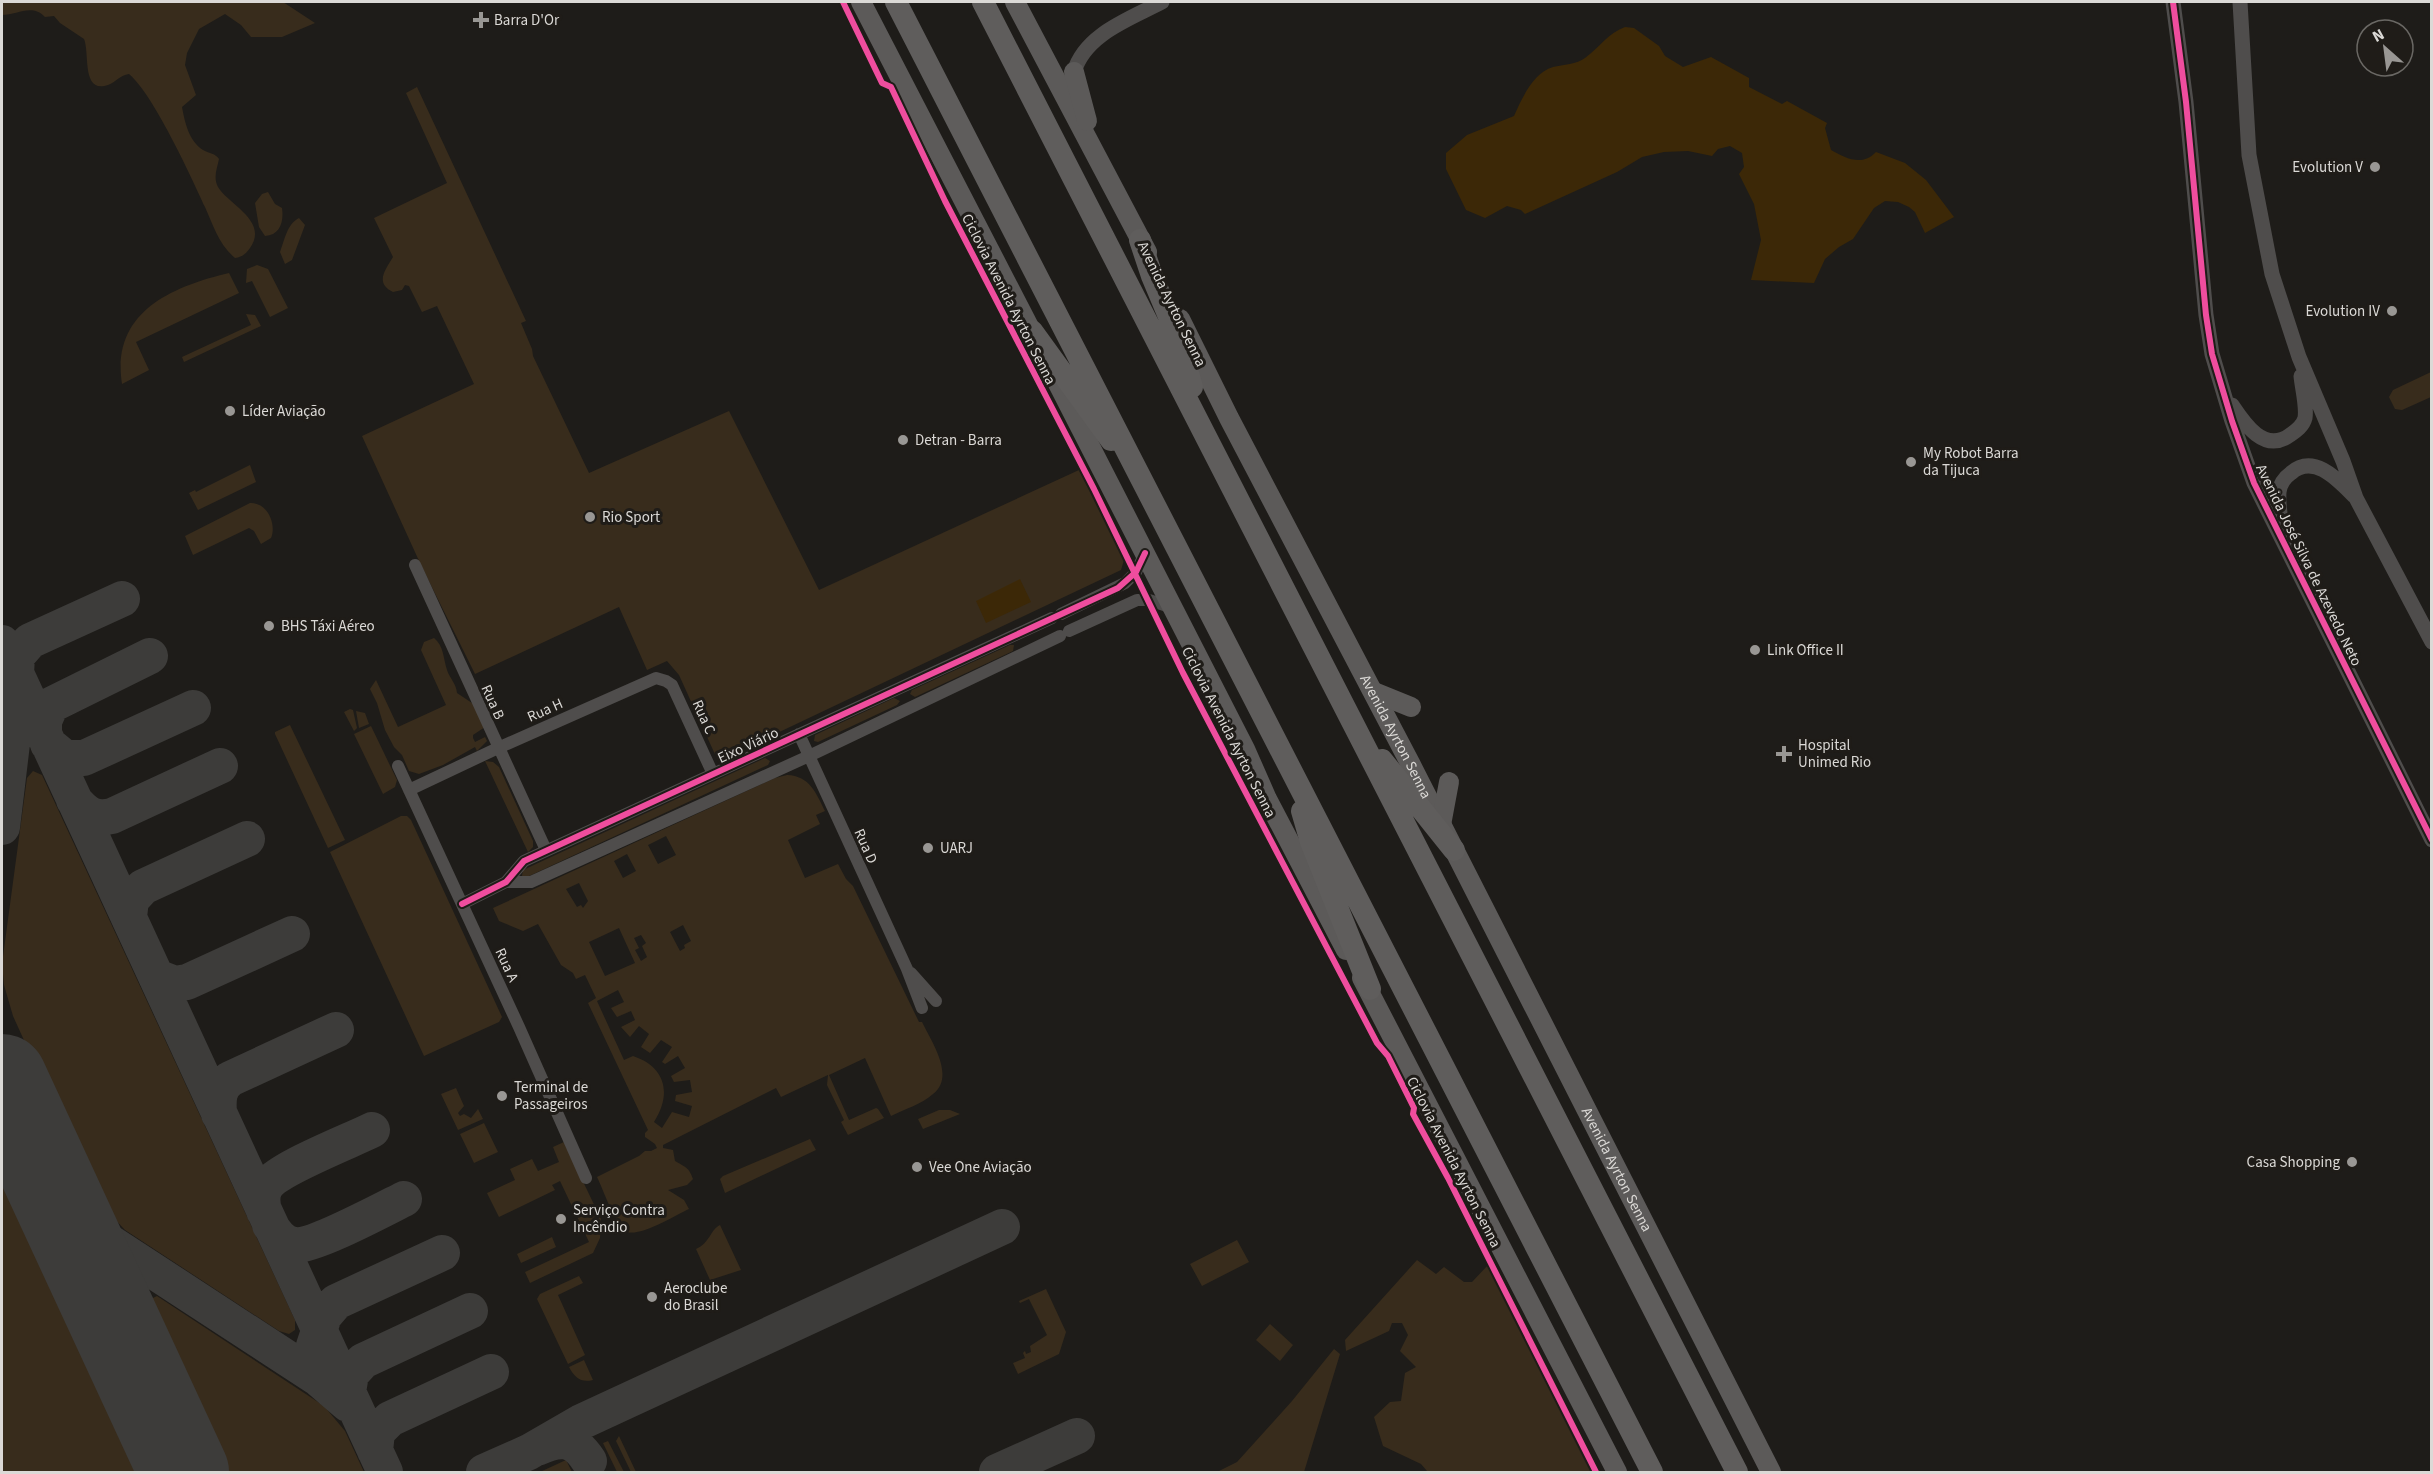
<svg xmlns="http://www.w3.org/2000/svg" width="2433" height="1474" font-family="'Source Sans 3',sans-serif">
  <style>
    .green { fill: #382c1c; fill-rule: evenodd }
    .water { fill: #3c2807 }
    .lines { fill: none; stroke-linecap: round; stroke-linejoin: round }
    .taxiway { stroke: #3d3c3a; stroke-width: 36 }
    .runway { stroke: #3d3c3a; stroke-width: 90 }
    .minor { stroke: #4f4d4c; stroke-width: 12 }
    .tertiary { stroke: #4f4d4c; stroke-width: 15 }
    .trunk { stroke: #5c5a59; stroke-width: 20 }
    .motorway { stroke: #5f5d5c; stroke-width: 22 }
    .cycleway-casing { stroke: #1f1c18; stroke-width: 10 }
    .cycleway { stroke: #ef4d9e; stroke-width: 6 }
    .poi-dot { fill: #999794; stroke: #1f1c18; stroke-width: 2 }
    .labels { text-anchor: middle; stroke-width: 6; stroke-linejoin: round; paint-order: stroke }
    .poi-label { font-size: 15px; fill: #dbd9d6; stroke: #1f1c18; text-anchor: start }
    .street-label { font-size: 15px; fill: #dbd9d6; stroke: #1f1c18 }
  </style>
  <rect width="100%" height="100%" fill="#1e1c19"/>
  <!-- green -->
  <path class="green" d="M2 2H283L315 23 282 37H251L241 25 225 14 199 29 187 53 185 65 196 95 182 107C185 123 189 141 203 150 210 154 215 153 219 159 217 169 213 177 218 187 229 205 269 221 250 248 246 254 242 257 235 258 219 245 213 225 205 207 191 176 153 94 129 74 120 75 116 82 108 85 81 94 90 53 84 39L60 23 54 16 45 17C32 3 17 15 2 15Z
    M417 87 526 321 521 323 532 349 533 356 589 473 729 411 819 590 1079 470 1124 560 1121 570 718 761 679 675 667 661 647 670 619 607 475 674 420 563 362 436 474 384 437 306 422 312 409 286 405 285 402 290 393 292C374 283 386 269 393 257L374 218 447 183 406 93Z
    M268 192 275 204 282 208C284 222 280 235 265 236L259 227 255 203 262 194Z
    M299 218 305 225 292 260 285 264 280 252C285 239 287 224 299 218Z
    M257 265 268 269 288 308 270 317 252 281 246 283 247 269Z
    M229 273 239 293 136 342 149 370 122 384C111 313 170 287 229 273Z
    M246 314 255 315 261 326 184 362 182 357 251 325Z
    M2431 372V397L2402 410 2395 409 2389 397 2393 390Z
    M250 465 256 482 198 510 189 493 195 490 196 492Z
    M250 503C267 502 277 524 271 538L261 544 254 531 249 528 193 555 185 536Z
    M434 638C444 646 443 658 447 670 450 679 456 683 457 693L475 705 485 727 473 735V738L475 742 485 737 487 741 477 751 475 747 443 765 419 774 409 771 402 755 394 747 385 730 377 703 370 689 376 680 398 727 446 705 421 650 424 642Z
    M1010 645H1014L1013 651 915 697 910 694 912 690Z
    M894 698 900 701 897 705 818 742 814 741 815 735Z
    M350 709 353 710 357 728 354 731 344 712Z
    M356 711 365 713 369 724 359 728Z
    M290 725 345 840 328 848 275 734V732Z
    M371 726 397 780 395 787 383 794 354 734Z
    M765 758 770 761 768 765 527 877 522 876 523 870Z
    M485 761 493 762 499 767 533 841V847L528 852Z
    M33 771 42 775 295 1320V1330L289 1334 279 1331 125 1230 106 1210 88 1181 13 1016 4 985 2 964 27 778Z
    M787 775C810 776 816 793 825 811L816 815 820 824 788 840 805 878 838 864 846 879 853 886 919 1022H922C931 1041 956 1076 933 1094 922 1104 905 1109 891 1116L865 1058 829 1075 849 1120 876 1108 878 1109 884 1118 848 1135 841 1122 844 1120 827 1085 828 1075 781 1097 776 1088 663 1145V1148L673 1150 675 1161C685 1167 689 1167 693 1179L687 1185 668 1190 684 1200 689 1209C676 1215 637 1239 625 1231 615 1224 603 1189 597 1177L639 1156 645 1151H651L657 1148 655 1144 645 1137V1133L648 1130 588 1003 596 998 585 975 576 979 573 973 561 965 538 924 523 931 499 921 493 908 775 778ZM666 836 676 855 658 864 648 845ZM627 854 636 871 623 878 614 861ZM579 883 588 901 583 908 581 905 577 907 566 889ZM683 925 691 941 684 945 685 948 680 951 670 932ZM619 928 635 963 605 976 589 942ZM641 935 646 943 642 946 647 957 641 961 635 950 639 948 634 938ZM618 990 624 1002 611 1008 617 1017 631 1011 635 1020 621 1027 630 1037 639 1026 649 1034 641 1047 650 1053 661 1040 672 1047 662 1062 665 1064 678 1056 685 1068 671 1076 674 1082 690 1080 692 1092 676 1095 675 1101 692 1106 689 1117 672 1112 662 1128 654 1122C672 1094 666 1067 633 1056L624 1060 597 1001Z
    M401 816H407L411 820 502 1017 499 1022 424 1056 330 852Z
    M456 1088 464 1106 458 1113 460 1116 464 1114 471 1118 478 1109 483 1119 458 1130 441 1094Z
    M939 1110H950L960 1114 923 1129 918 1119Z
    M484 1123 498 1152 474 1163 460 1134Z
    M810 1139 816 1150 725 1193 720 1179 723 1176Z
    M564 1142 601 1219 600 1238 593 1253 530 1283 525 1272 589 1242 560 1181 552 1185 555 1190 499 1217 487 1193 515 1180 510 1169 532 1159 538 1171 559 1162 553 1147Z
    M2 1165 144 1472H2Z
    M720 1225 741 1270 710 1280 696 1249C710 1243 710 1230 720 1225Z
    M552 1237 556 1247 521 1263 517 1254Z
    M1237 1240 1249 1262 1202 1286 1190 1264Z
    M1417 1260 1436 1274 1444 1267 1464 1282H1472L1488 1265 1593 1472H1425L1427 1471 1421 1464 1383 1446 1374 1417 1390 1402 1401 1401 1405 1373 1416 1367 1400 1351 1408 1335 1402 1323H1392L1389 1331 1346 1351 1345 1340Z
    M579 1276 583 1283 558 1295 585 1355 568 1364 537 1299 540 1294Z
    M1046 1289 1066 1332 1059 1354 1018 1374 1013 1363 1025 1358 1023 1353 1025 1351 1026 1354 1031 1352 1030 1346 1047 1335 1029 1299 1020 1303 1019 1301Z
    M157 1296 324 1406 345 1431 364 1472H224L152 1317 149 1300Z
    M1270 1324 1293 1345 1280 1361 1256 1340Z
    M1334 1349 1340 1354 1304 1472H1217L1237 1462 1292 1401Z
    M584 1360 593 1380C581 1383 575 1378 569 1367Z
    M619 1436 636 1472H631L616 1441Z
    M608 1441 624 1472H617L603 1443Z
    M566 1460 572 1472H540Z"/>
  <!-- water -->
  <path class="water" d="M1625 27 1634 28 1659 46 1665 56 1683 67 1711 57 1749 78V87L1782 104 1787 101 1827 123 1825 128 1831 150C1845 158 1862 167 1876 152L1905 163 1926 180 1954 217 1925 233 1915 212 1909 207 1898 202 1885 201 1874 208 1853 239 1839 247 1825 259 1814 283 1751 280 1761 240 1754 204 1739 174 1744 167 1742 153 1730 146 1718 149 1712 156 1688 151 1664 152 1642 157 1617 172 1525 214 1521 210 1507 206 1485 218 1466 210 1446 169V153L1467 135 1514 116C1522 98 1533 73 1553 67 1563 65 1577 64 1585 58 1599 48 1608 33 1625 27Z
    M1020 579 1031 602 986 623 976 601Z"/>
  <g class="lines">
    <!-- taxiway -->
    <path class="taxiway" d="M2 643 385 1472
      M16 674 17 656 30 641 122 599
      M44 736V721L51 705 150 656
      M48 744 65 758H84L193 708
      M74 800C86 814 94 820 112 816L220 766
      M2 827 16 710V682
      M129 917 131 900 143 887 247 839
      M157 977 175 984 187 982 292 934
      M219 1114C218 1099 218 1088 230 1079L336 1030
      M57 1199 84 1224 103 1238 319 1379 348 1404
      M264 1211C262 1203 261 1196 265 1188 274 1170 350 1141 372 1130
      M270 1225C277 1235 283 1244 295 1245 313 1247 384 1209 404 1199
      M122 1338C113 1317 97 1291 118 1273 127 1265 138 1265 149 1268
      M314 1346 324 1316 336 1302 442 1253
      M348 1392 351 1374 363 1361 470 1311
      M537 1448C562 1437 574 1438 589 1461
      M375 1451 377 1432 390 1419 491 1372
      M484 1472 529 1452 581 1422 1002 1227
      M997 1472 1077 1436"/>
    <!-- runway -->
    <path class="runway" d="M2 1079 184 1472"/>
    <!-- minor -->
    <path class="minor" d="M415 565 546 850
      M1061 614 1125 583 1136 572 1145 553
      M1069 631 1137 600H1149L1173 608
      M799 734 907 969 922 1008
      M398 766 519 1027 586 1178
      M409 790 498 748 656 678 666 681 672 685 713 774
      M506 882H531L809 756 1060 636
      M462 904 506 882 524 861 1052 618
      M911 973 936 1001"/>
    <!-- tertiary -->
    <path class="tertiary" d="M2173 2 2186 102 2206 315 2212 354 2232 421 2254 483 2432 840
      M2240 2 2249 155 2272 274 2299 357 2343 461 2356 498 2432 642
      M1074 72C1085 34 1130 19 1162 2
      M2232 405C2244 423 2264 454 2290 435 2296 431 2303 426 2305 418 2307 406 2302 388 2301 376
      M2282 530C2281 518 2278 505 2279 492 2280 484 2284 478 2291 473 2314 453 2338 480 2354 496"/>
    <!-- trunk -->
    <g class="trunk">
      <path d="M861 2 1039 346"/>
      <path d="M1015 2 1147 252"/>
      <path d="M1074 72 1087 121"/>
      <path id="s1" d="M1180 319 1229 418 1411 765 1771 1472"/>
      <path d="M1052 372 1245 749 1267 799 1346 950"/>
      <path d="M1374 692 1411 707"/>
      <path d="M1441 825 1449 782"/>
      <path d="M1362 978 1617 1472"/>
    </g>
    <!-- motorway -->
    <path class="motorway" d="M896 2 1652 1472
      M983 2 1737 1472
      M1140 240 1152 276 1178 338 1192 387
      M1032 331 1111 440
      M1382 760 1454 850
      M1302 811 1311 842 1370 989"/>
    <defs>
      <path id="cycleway" d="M843 2 882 83 891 87 945 201 1094 489 1183 673 1377 1043 1388 1056 1414 1108 1413 1114 1448 1178 1596 1472
        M2173 2 2186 102 2206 315 2212 354 2232 421 2254 483 2432 840
        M462 904 506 882 524 861 1118 588 1136 572 1145 553"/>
    </defs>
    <!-- cycleway casing -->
    <use href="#cycleway" class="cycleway-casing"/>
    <!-- cycleway -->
    <use href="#cycleway" class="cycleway"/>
  </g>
  <!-- markers -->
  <g class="poi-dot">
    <path d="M478 11h6v6h6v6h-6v6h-6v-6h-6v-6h6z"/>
    <circle cx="2375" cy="167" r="6"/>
    <circle cx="2392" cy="311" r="6"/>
    <circle cx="230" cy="411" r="6"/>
    <circle cx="903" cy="440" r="6"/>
    <circle cx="1911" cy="462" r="6"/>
    <circle cx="590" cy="517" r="6"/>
    <circle cx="269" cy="626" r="6"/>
    <circle cx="1755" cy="650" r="6"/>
    <path d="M1781 745h6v6h6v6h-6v6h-6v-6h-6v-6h6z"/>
    <circle cx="928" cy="848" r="6"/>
    <circle cx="502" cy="1096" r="6"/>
    <circle cx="2352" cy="1162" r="6"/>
    <circle cx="917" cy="1167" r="6"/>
    <circle cx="561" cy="1219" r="6"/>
    <circle cx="652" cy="1297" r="6"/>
  </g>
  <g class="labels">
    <!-- poi labels -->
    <g class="poi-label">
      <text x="494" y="25">Barra D'Or</text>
      <text x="2363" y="172" text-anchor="end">Evolution V</text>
      <text x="2380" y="316" text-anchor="end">Evolution IV</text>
      <text x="242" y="416">Líder Aviação</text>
      <text x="915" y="445">Detran - Barra</text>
      <text x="1923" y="458">My Robot Barra<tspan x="1923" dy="17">da Tijuca</tspan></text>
      <text x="602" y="522">Rio Sport</text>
      <text x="281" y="631">BHS Táxi Aéreo</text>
      <text x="1767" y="655">Link Office II</text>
      <text x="1798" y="750">Hospital<tspan x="1798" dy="17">Unimed Rio</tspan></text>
      <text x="940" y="853">UARJ</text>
      <text x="514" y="1092">Terminal de<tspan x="514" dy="17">Passageiros</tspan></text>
      <text x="2340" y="1167" text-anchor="end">Casa Shopping</text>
      <text x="929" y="1172">Vee One Aviação</text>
      <text x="573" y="1215">Serviço Contra<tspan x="573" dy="17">Incêndio</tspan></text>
      <text x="664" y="1293">Aeroclube<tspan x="664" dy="17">do Brasil</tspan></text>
    </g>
    <!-- street labels -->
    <g class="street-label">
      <text transform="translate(1009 299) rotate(63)" y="5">Ciclovia Avenida Ayrton Senna</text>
      <text transform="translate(1172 304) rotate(64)" y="5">Avenida Ayrton Senna</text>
      <text transform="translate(2309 565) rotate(64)" y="5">Avenida José Silva de Azevedo Neto</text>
      <text transform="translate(493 702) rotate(66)" y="5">Rua B</text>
      <text transform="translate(545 710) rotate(-24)" y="5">Rua H</text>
      <text transform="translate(704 717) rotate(66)" y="5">Rua C</text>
      <text transform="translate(1229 732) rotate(63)" y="5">Ciclovia Avenida Ayrton Senna</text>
      <text dy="5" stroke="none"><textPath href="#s1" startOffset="470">Avenida Ayrton Senna</textPath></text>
      <text transform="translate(748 745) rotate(-25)" y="5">Eixo Viário</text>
      <text transform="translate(866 846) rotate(66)" y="5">Rua D</text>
      <text transform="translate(507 965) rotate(65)" y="5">Rua A</text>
      <text transform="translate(1454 1162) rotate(63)" y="5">Ciclovia Avenida Ayrton Senna</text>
      <text dy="5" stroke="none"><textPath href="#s1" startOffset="956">Avenida Ayrton Senna</textPath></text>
    </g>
  </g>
  <!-- border -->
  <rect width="2433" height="1474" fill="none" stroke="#dbd9d6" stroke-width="6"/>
  <!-- north arrow -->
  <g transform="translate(2385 48) rotate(332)"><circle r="28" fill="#1f1c18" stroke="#6a6864" stroke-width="1.5"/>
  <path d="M0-4.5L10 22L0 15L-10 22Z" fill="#999794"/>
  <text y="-9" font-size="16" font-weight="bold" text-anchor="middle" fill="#dbd9d6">N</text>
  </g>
</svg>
